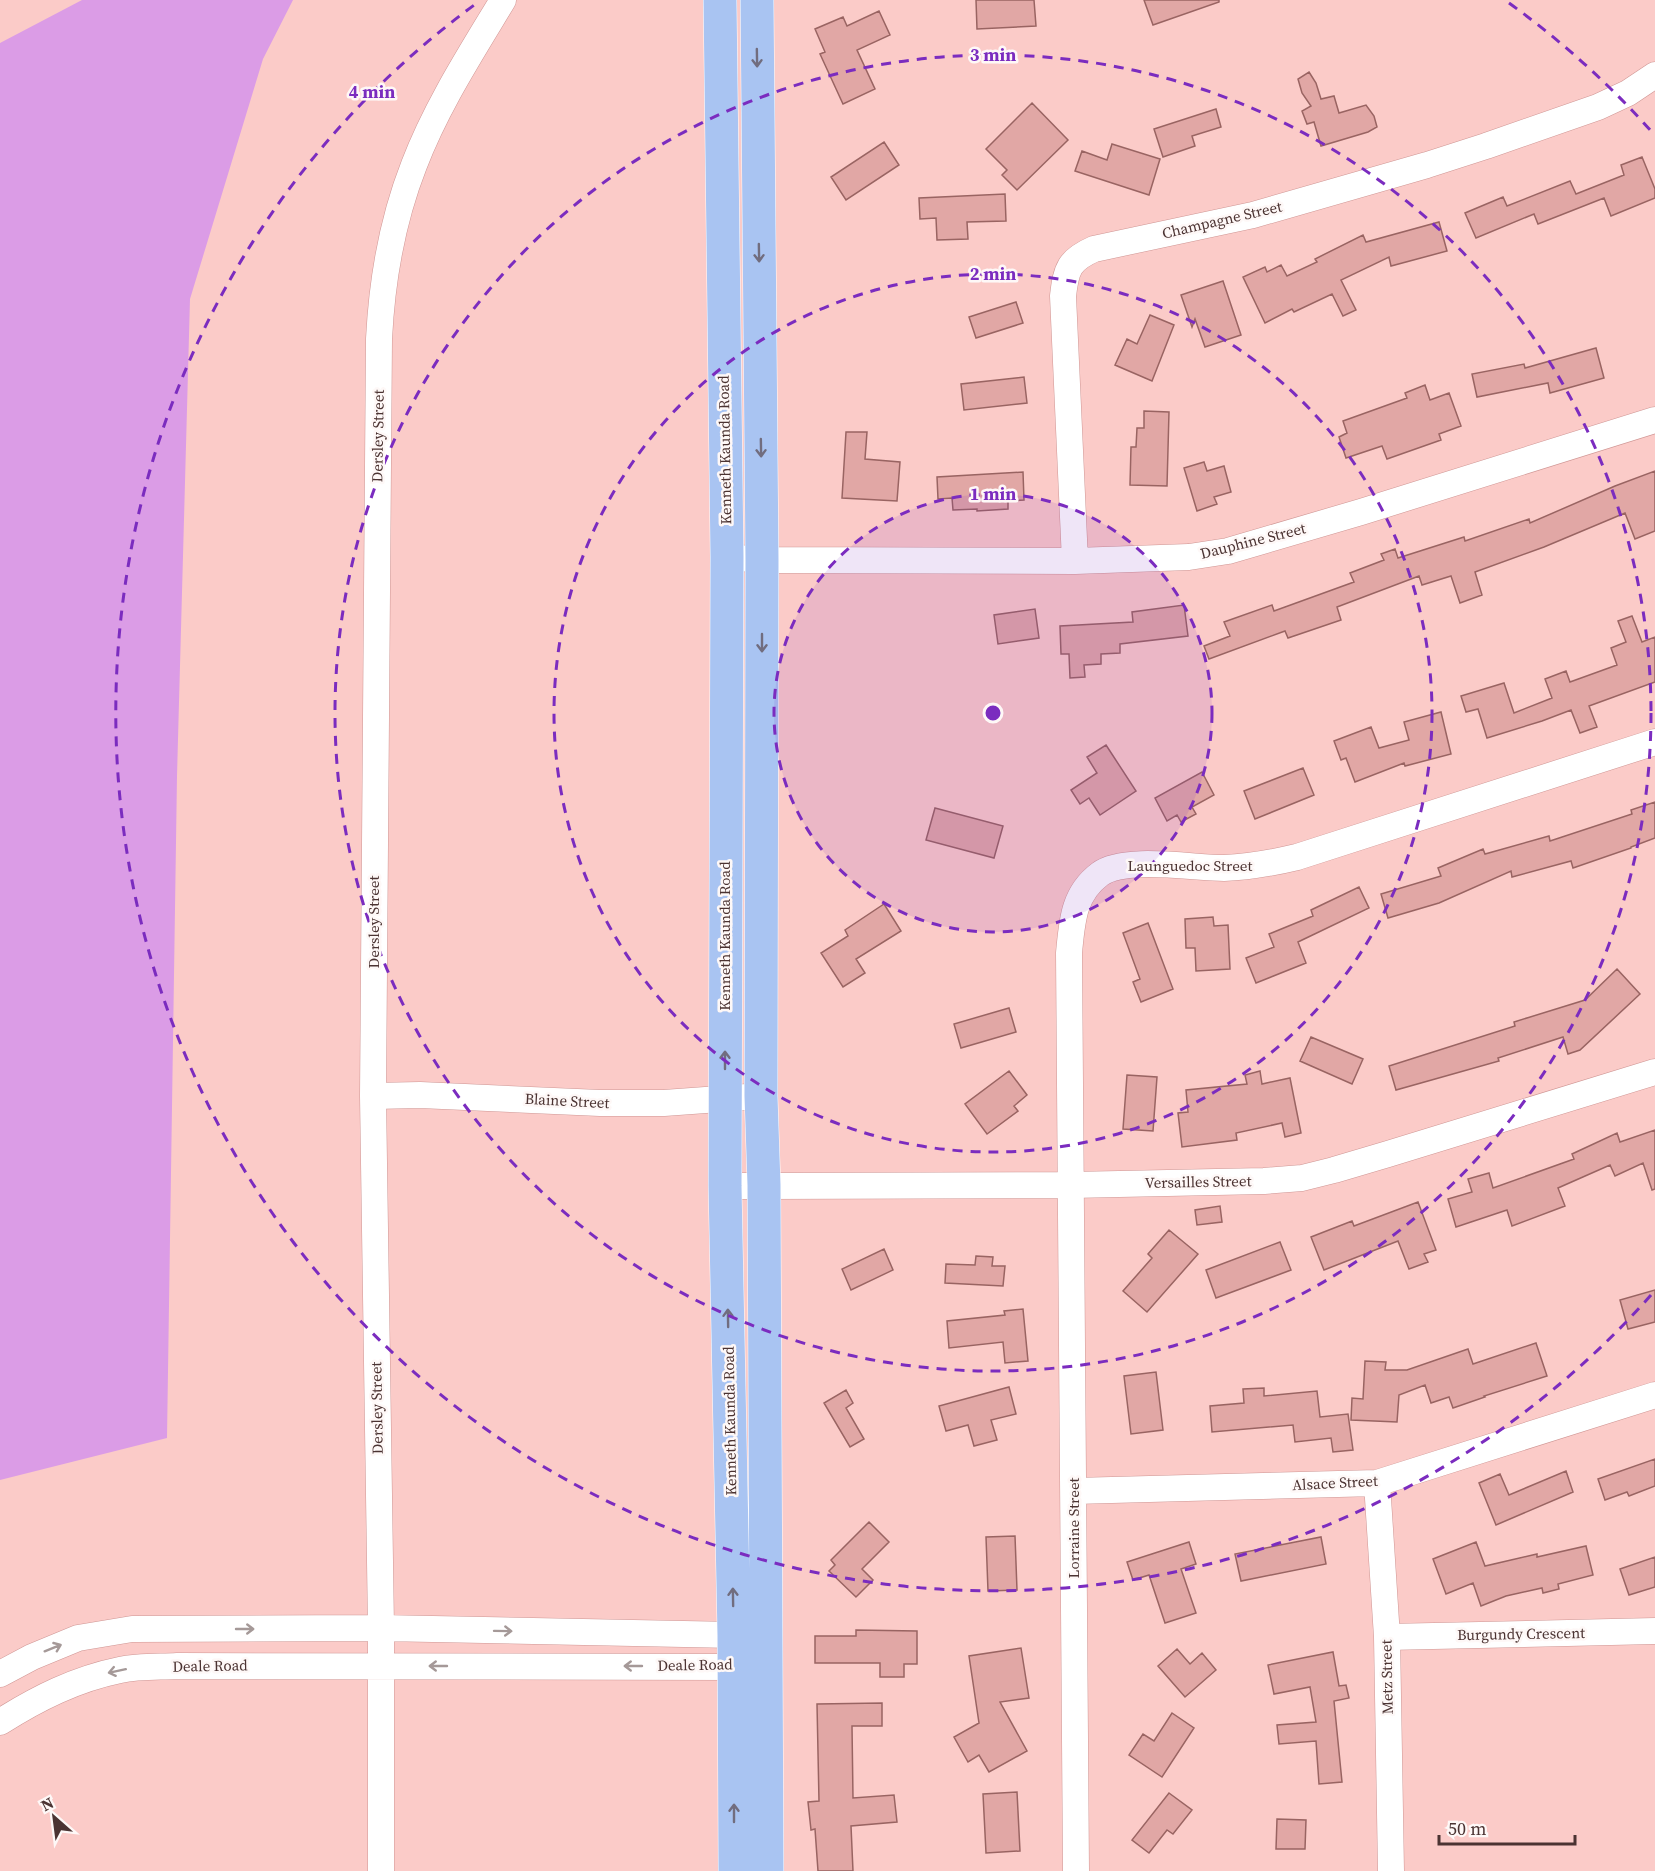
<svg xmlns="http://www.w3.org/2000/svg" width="1655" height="1871" font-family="'Source Serif 4',serif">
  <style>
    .green { fill: #db9ce6 }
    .building { fill: #e1a7a5; stroke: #996462; stroke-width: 1.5 }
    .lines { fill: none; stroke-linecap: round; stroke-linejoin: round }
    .minor-casing { stroke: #cf9694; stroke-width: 27 }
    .major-casing { stroke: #fff; stroke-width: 34 }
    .minor { stroke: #fff; stroke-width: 26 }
    .major { stroke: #a9c4f2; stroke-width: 33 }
    .oneway { stroke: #716d7f }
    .oneway2 { stroke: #a59998 }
    .ring { fill: none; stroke: #7b2cbf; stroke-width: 3; stroke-dasharray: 10 8 }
    .labels { text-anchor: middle; stroke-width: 5; stroke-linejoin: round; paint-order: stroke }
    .street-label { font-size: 15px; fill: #4b3332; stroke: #fef8f7 }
    .centre { fill: #7b2cbf; stroke: #fef8f7; stroke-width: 3 }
    .ring-label { font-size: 18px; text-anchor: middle; font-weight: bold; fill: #7b2cbf; stroke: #fef8f7; stroke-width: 5; stroke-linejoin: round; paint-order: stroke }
  </style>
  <rect width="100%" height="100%" fill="#fbcbc8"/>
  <!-- green -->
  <path class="green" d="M82 0H293L263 59 190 299 177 776 167 1438 0 1480V43Z"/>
  <!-- building -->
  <path class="building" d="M976 0H1034L1036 26 977 29Z
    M1144 0H1219V2L1153 25Z
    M879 11 890 35 857 50 875 89 843 104 820 54 825 52 815 29 843 17 847 26Z
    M1309 72 1316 83 1321 99 1334 96 1339 113 1366 105 1374 116 1377 127 1368 132 1321 146 1314 122 1307 124 1302 111 1311 106 1302 93 1298 79Z
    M1032 103 1068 140 1017 190 1002 175 1007 170 986 149Z
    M1216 109 1221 127 1192 136 1195 146 1163 157 1154 129Z
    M884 142 899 165 846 200 831 177Z
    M1112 144 1160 159 1149 195 1075 171 1082 151 1107 160Z
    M1642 157 1655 189V198L1611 216 1604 198 1538 224 1534 214 1476 238 1465 213 1503 197 1507 206 1570 181 1576 194 1624 175 1621 165Z
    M1005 194 1006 221 967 222 968 239 937 240 936 218 920 219 919 198Z
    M1439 222 1447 251 1391 266 1389 257 1341 280 1356 310 1343 316 1332 294 1294 312 1292 309 1265 323 1243 277 1265 267 1267 272 1281 265 1287 276 1317 262 1315 259 1363 235 1366 242Z
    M1223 281 1241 335 1205 347 1195 319 1192 327 1181 295Z
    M1016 302 1023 323 976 338 969 317Z
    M1150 315 1174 325 1152 381 1115 365 1127 339 1137 344Z
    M1596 348 1604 378 1550 393 1548 383 1477 397 1472 374 1524 364 1525 368Z
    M1024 377 1027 403 964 410 961 384Z
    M1425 385 1430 400 1449 393 1461 426 1439 434 1441 440 1387 459 1382 446 1346 458 1339 437 1347 433 1343 421 1407 398 1405 393Z
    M1144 411 1169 412 1167 486 1130 485 1131 447H1136L1137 428H1144Z
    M846 432H867L865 459 900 462 897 501 842 498Z
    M1204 462 1207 471 1224 466 1231 492 1214 497 1217 504 1197 511 1184 468Z
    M1655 471V531L1635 539 1625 513 1544 547 1475 572 1482 595 1460 603 1451 576 1422 585 1419 576 1337 607 1341 620 1288 638 1285 631 1209 659 1204 646 1230 636 1224 622 1272 605 1274 611 1354 582 1350 573 1384 560 1381 554 1395 549 1398 558 1464 537 1465 541 1529 519 1530 523 1615 486Z
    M1023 472 1024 500 1008 501V509L977 511V509L953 510 952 498 938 499 937 477Z
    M1184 605 1188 636 1120 644V653L1101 654V664L1084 665 1085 677 1070 678 1069 654H1061L1060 626 1133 622 1132 612Z
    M1035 609 1039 638 998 644 994 615Z
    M1632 616 1642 642 1655 637V682L1589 706 1597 727 1580 733 1571 710 1542 721 1487 738 1478 709 1466 712 1461 696 1504 683 1514 713 1552 698 1545 679 1566 671 1570 682 1617 665 1611 648 1626 642 1618 621Z
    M1441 712 1451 754 1405 766 1404 763 1355 782 1346 758 1341 760 1334 741 1371 727 1379 748 1409 740 1404 722Z
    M1106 745 1136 791 1100 815 1089 798 1080 804 1071 790 1097 773 1087 757Z
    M1303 768 1314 795 1255 819 1244 791Z
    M1202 772 1214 795 1192 807 1196 814 1181 822 1177 815 1167 821 1155 798Z
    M1655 802V838L1631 847V848L1573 868 1571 861 1512 877 1511 871 1439 903 1388 918 1381 894 1441 876 1438 868 1483 849 1485 854 1549 836 1550 841 1632 814 1631 810Z
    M935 808 1003 826 994 858 926 840Z
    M1359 887 1369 908 1298 942 1306 963 1256 983 1246 958 1274 947 1269 934 1313 916 1311 910Z
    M884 904 901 931 856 959 865 973 843 987 821 953 848 936 845 930Z
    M1213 917 1214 926 1228 925 1230 969 1196 971 1195 948H1186L1185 919Z
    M1148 923 1173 989 1141 1002 1133 982 1140 979 1123 933Z
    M1617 969 1640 994 1580 1050 1568 1054 1563 1037 1498 1058 1499 1061 1396 1090 1389 1066 1515 1026 1514 1022 1585 1000Z
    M1009 1008 1016 1032 961 1048 954 1024Z
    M1311 1037 1363 1059 1352 1084 1300 1061Z
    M1009 1071 1027 1095 1014 1106 1018 1111 987 1134 965 1104Z
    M1260 1071 1262 1084 1290 1078 1301 1133 1285 1137 1282 1123 1236 1133 1237 1140 1182 1147 1178 1113 1188 1112 1186 1090 1247 1084 1245 1075Z
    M1127 1075 1157 1077 1153 1131 1123 1129Z
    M1655 1130V1189L1652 1190 1643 1163 1615 1176 1610 1165 1558 1188 1565 1206 1512 1226 1507 1210 1456 1227 1448 1199 1472 1192 1468 1179 1489 1173 1493 1188 1574 1159 1572 1154 1617 1133 1620 1142Z
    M1418 1202 1436 1250 1424 1254 1428 1262 1409 1269 1398 1241 1324 1270 1311 1237 1352 1221 1354 1226Z
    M1220 1206 1222 1222 1197 1225 1195 1210Z
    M1169 1230 1198 1254 1147 1312 1123 1291 1152 1258 1148 1254Z
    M1280 1242 1291 1270 1216 1298 1206 1270Z
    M884 1249 893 1270 851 1290 842 1269Z
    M976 1256 993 1257 992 1266H1005L1003 1286 945 1283 946 1264 975 1265Z
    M1655 1290V1322L1628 1329 1620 1300Z
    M1023 1309 1028 1361 1005 1363 1003 1342 949 1348 947 1321 1005 1315 1004 1311Z
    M1536 1343 1547 1376 1484 1396 1485 1397 1453 1408 1449 1397 1431 1403 1425 1385 1399 1395 1397 1422 1351 1420 1352 1398 1363 1399 1365 1361 1386 1362 1385 1370H1407L1468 1349 1473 1364Z
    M1156 1372 1163 1430 1131 1434 1124 1376Z
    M1009 1387 1016 1414 991 1420 997 1440 974 1446 968 1425 946 1431 939 1406Z
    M1264 1388V1396L1317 1391 1320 1417 1348 1414 1353 1450 1333 1452 1331 1438 1295 1442 1293 1425 1212 1432 1210 1406 1244 1403 1243 1389Z
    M846 1390 853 1403 846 1408 864 1439 850 1447 824 1403Z
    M1655 1459V1486L1629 1496 1627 1492 1605 1500 1598 1479Z
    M1566 1471 1573 1492 1496 1525 1479 1483 1500 1474 1509 1495Z
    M869 1522 889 1542 862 1569 873 1580 856 1597 829 1571 835 1565 831 1560Z
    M1015 1536 1017 1590 988 1591 986 1537Z
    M1321 1537 1326 1564 1241 1581 1235 1554Z
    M1189 1542 1196 1564 1181 1569 1196 1613 1165 1623 1149 1575 1133 1580 1127 1562Z
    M1476 1542 1485 1566 1537 1554V1557L1586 1546 1593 1575 1558 1584 1559 1589 1543 1593 1542 1588 1506 1596 1481 1606 1473 1583 1446 1594 1433 1559Z
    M1655 1557V1587L1629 1595 1620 1569Z
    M856 1630 917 1631V1664H904V1677H880V1663H815V1636H856Z
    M1021 1648 1029 1698 1000 1702 1027 1751 989 1772 979 1755 968 1762 954 1737 979 1723 969 1656Z
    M1177 1649 1190 1664 1202 1653 1216 1670 1185 1697 1158 1666Z
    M1333 1652 1339 1686 1346 1685 1349 1698 1334 1701 1342 1782 1319 1784 1316 1741 1279 1744 1277 1725 1316 1722 1310 1687 1274 1694 1268 1665Z
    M882 1703V1726H852L853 1798 894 1795 897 1822 851 1826 853 1871H818L815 1829 811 1830 808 1802 819 1801 817 1704Z
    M1172 1713 1194 1728 1162 1777 1129 1755 1143 1734 1154 1741Z
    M1017 1792 1020 1851 986 1853 983 1794Z
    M1169 1793 1192 1810 1173 1834 1167 1830 1149 1853 1132 1840Z
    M1277 1819 1306 1820 1305 1849H1276Z"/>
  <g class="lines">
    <defs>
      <path id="minor" d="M727 557 762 560 1075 561 1189 557 1228 551 1361 512 1655 420
        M1075 561 1063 296C1066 269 1069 260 1094 249L1253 215 1427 165 1486 146 1598 107 1628 93 1655 75
        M373 1096 420 1095 600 1103H664L761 1096
        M725 1186 1071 1185 1264 1181 1302 1178 1334 1170 1388 1154 1655 1072
        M1377 1483 1387 1637 1391 1871
        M1074 1491 1377 1483 1655 1395
        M1387 1637 1655 1631
        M0 1674 32 1657 78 1638 132 1629 381 1628 734 1635 750 1645
        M0 1722C38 1698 76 1679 120 1670 138 1666 158 1667 177 1666L733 1667 752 1660
        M381 1871V1628L373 1096 379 339C382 279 392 221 414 165 436 107 471 53 503 0
        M1076 1871 1069 953C1072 922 1073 894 1100 874 1124 856 1193 868 1224 868 1249 867 1272 863 1297 857L1655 742"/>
      <path id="major" d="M720 0 727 557 725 1186 734 1635 735 1871
        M757 0 762 560 761 1096 764 1185 767 1871"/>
    </defs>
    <!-- minor casing -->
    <use href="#minor" class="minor-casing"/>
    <!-- major casing -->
    <use href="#major" class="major-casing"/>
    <!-- minor -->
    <use href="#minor" class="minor"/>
    <!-- major -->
    <use href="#major" class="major"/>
  </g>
  <!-- one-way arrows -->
  <defs><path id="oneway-shaft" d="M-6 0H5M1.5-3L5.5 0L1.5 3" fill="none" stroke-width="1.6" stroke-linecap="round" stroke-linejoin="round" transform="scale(1.5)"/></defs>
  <g class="oneway">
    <use href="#oneway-shaft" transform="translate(757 58) rotate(89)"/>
    <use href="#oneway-shaft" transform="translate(759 253) rotate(89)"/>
    <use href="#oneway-shaft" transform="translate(761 448) rotate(89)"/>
    <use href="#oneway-shaft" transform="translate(762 643) rotate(90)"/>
    <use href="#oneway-shaft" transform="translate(725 1060) rotate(-90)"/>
    <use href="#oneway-shaft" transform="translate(728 1318) rotate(-91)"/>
    <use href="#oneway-shaft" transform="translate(733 1597) rotate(-91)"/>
    <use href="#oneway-shaft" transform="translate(734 1813) rotate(-90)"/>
  </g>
  <g class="oneway2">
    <use href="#oneway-shaft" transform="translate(245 1629)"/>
    <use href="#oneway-shaft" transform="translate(503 1631) rotate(1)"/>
    <use href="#oneway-shaft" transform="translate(53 1648) rotate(-22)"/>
    <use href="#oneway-shaft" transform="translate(438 1666) rotate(-180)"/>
    <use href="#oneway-shaft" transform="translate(633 1666) rotate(-180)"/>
    <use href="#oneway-shaft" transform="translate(117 1671) rotate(168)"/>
  </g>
  <!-- distance rings -->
  <circle cx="993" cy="713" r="219" fill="#7b2cbf" fill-opacity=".12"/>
  <g class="ring">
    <circle cx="993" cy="713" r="219"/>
    <circle cx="993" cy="713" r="439"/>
    <circle cx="993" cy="713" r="658"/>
    <path d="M1651 1295A878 878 0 1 1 477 3M1509 3A878 878 0 0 1 1651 131"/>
  </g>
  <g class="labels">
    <!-- street labels -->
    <g class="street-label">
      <text transform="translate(1222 220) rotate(-13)" y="5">Champagne Street</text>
      <text transform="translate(378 436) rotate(-89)" y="5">Dersley Street</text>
      <text transform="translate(725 450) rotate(-91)" y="5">Kenneth Kaunda Road</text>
      <text transform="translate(1253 541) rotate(-14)" y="5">Dauphine Street</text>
      <text x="1190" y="871">Launguedoc Street</text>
      <text transform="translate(374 922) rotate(-90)" y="5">Dersley Street</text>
      <text transform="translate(725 936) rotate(-90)" y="5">Kenneth Kaunda Road</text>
      <text transform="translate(567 1101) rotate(3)" y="5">Blaine Street</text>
      <text transform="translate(1198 1182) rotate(-1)" y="5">Versailles Street</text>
      <text transform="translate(377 1408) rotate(-91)" y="5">Dersley Street</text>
      <text transform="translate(730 1421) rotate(-91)" y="5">Kenneth Kaunda Road</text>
      <text transform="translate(1335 1483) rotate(-3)" y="5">Alsace Street</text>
      <text transform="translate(1074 1528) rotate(-90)" y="5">Lorraine Street</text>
      <text transform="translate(1521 1634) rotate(-1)" y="5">Burgundy Crescent</text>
      <text transform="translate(695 1665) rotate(-1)" y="5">Deale Road</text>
      <text transform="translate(210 1666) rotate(-1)" y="5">Deale Road</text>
      <text transform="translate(1387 1677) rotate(-91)" y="5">Metz Street</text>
    </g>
  </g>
  <circle cx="993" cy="713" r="9" class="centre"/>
  <g class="ring-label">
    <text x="993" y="61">3 min</text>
    <text x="372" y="98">4 min</text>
    <text x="993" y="280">2 min</text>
    <text x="993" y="500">1 min</text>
  </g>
  <!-- north arrow -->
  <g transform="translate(54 1817) rotate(332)" stroke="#fef8f7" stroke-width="4.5" paint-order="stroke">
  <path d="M0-4.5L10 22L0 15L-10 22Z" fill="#4b3332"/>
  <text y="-9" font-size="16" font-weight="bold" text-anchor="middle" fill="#4b3332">N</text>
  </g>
  <!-- scale -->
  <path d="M1439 1835v9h136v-9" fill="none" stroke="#4b3332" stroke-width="3"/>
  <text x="1448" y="1835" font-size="18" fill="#4b3332" stroke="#fef8f7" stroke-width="4.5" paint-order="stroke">50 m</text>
</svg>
